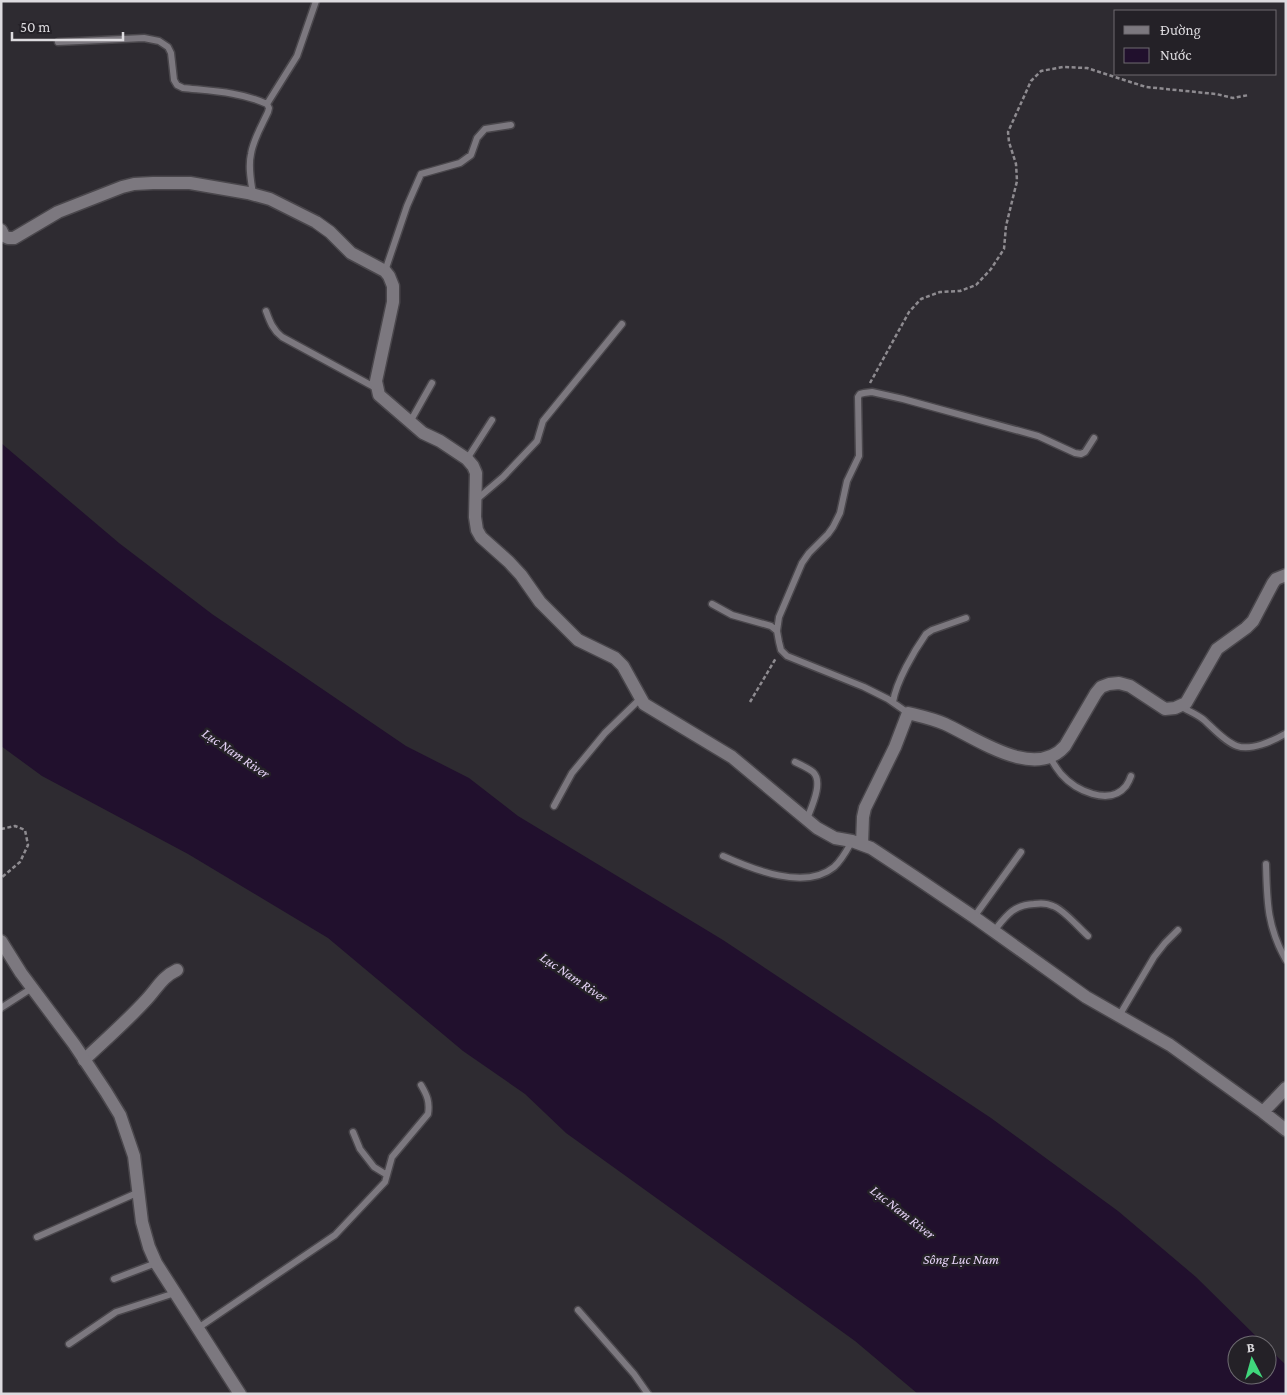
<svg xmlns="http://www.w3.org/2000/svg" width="1287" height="1395" font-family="'Crimson Pro',serif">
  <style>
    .water { fill: #21102d }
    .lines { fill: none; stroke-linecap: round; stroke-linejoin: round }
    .service-casing { stroke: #4a474c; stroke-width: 9 }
    .minor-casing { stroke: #4a474c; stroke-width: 15 }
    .tertiary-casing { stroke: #4a474c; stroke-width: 15 }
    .path { stroke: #8e8b90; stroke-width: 2.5; stroke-dasharray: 4 2.5; stroke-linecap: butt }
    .service { stroke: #7c787f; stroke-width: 6 }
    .minor { stroke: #7c787f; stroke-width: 12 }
    .tertiary { stroke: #7c787f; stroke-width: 12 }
    .labels { text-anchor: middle; stroke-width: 5; stroke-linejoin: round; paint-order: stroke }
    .water-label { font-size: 14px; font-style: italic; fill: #e5d2f6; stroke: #242127 }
  </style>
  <rect width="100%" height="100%" fill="#2e2b31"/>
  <!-- water -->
  <path class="water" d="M1 443 119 543 212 614 406 746 469 778 518 816 723 940 991 1118 1118 1211 1196 1277 1265 1345H1237V1375H1267V1347L1286 1365V1394H918L855 1341 566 1133 525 1094 463 1051 328 938 188 854 42 776 1 746Z"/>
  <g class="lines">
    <defs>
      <path id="service" d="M58 42 144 38 159 41 168 47 171 53 174 80 177 85 183 88C211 91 241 92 267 104L269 108 268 112C262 125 253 140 251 154 248 167 251 181 253 194
        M267 104 297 56 316 1
        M385 271 407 206 421 174 460 163 471 155 477 138 485 129 511 125
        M266 311C270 322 273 330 282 337L376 388
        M410 422 432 383
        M467 459 492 420
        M476 500 503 477 537 441 543 421 622 324
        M712 604 732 615 771 626 777 631
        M893 702C896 682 914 651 926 634L932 630 966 618
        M1180 706C1188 711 1197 714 1204 720 1213 728 1225 742 1237 746 1251 751 1273 741 1285 734
        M908 713 888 699 864 687 787 656 781 650 779 642 777 631 779 617 802 563 809 553 828 534 833 527 840 513 847 481 859 456 858 397 860 394 864 393 872 392 903 399 1038 436 1075 453 1081 454 1085 452 1094 438
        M1050 757C1053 763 1057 769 1061 774 1075 790 1109 807 1126 786 1128 783 1130 779 1131 776
        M795 762C801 765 808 768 813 772 824 782 811 808 807 819
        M554 806 572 773 605 733 640 699
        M723 856C752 869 805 891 834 867 842 860 847 850 852 841
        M1266 864C1267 901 1267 927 1286 960
        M974 917 1021 852
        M994 931C1006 916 1013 905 1034 904 1040 903 1047 903 1053 906 1063 909 1079 928 1088 936
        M1 1008 32 988
        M1119 1016 1154 957 1165 943 1178 930
        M353 1132 360 1149 374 1167 387 1175
        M37 1237 139 1192
        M114 1279 156 1263
        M578 1310 634 1374 648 1394
        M198 1328 335 1235 385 1182 392 1157 428 1114C430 1102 427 1095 421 1085
        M69 1344 116 1312 175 1293"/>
      <path id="minor" d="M1 230 4 236 8 238H14L58 212 122 187 134 184 153 183H190L248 193 270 199 316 222 330 232 351 253 385 271 389 276 393 286V302L376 381 379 395 423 433 440 441 467 459 473 466 476 473 475 517 477 530 481 537 509 562 521 575 540 602 578 640 615 658 623 666 644 704 732 757 817 828 835 838 852 841 871 848 915 877 974 917 1086 997 1170 1045 1263 1112 1286 1130
        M862 844 863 817 865 808 895 747 908 713C920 716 934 719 945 724 976 738 1035 781 1065 746L1096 693 1101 687 1109 684 1119 683 1130 686 1165 709 1175 708 1186 703 1217 649 1246 628 1253 621 1273 583 1276 579 1286 575
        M84 1060C105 1040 127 1021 147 999 158 987 162 977 177 970
        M1263 1112 1286 1088"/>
      <path id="tertiary" d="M1 941 21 973 74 1044 106 1092 120 1115 134 1156 142 1222 149 1247 156 1263 240 1394"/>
    </defs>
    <!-- service casing -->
    <use href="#service" class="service-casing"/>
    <!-- minor casing -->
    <use href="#minor" class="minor-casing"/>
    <!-- tertiary casing -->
    <use href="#tertiary" class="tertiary-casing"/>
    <!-- path -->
    <path class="path" d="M870 383 909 312 921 299 940 292 960 291 976 285 991 269 1004 249 1006 226 1017 181 1016 164 1009 142 1008 132 1031 81 1041 71 1063 67 1087 68 1146 87 1216 94 1233 98 1249 95
      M750 702 776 658
      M1 829 15 826 25 830 28 845 20 862 1 878"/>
    <!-- service -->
    <use href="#service" class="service"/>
    <!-- minor -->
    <use href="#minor" class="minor"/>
    <!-- tertiary -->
    <use href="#tertiary" class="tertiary"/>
  </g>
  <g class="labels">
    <!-- water labels -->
    <g class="water-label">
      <text transform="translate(236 753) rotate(34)" y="5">Lục Nam River</text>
      <text transform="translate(574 977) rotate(34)" y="5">Lục Nam River</text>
      <text transform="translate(903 1212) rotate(38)" y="5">Lục Nam River</text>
      <text x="961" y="1264">Sông Lục Nam</text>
    </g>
  </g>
  <!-- border -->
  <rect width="1287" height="1395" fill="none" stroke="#dddbdf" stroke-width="5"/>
  <!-- legend -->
  <rect x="1114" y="10" width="162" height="65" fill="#242127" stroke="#6e6b71"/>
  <rect x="1124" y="26" width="25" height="8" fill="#7c787f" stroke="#6e6b71"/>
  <text x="1160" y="35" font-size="15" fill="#dddbdf">Đường</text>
  <rect x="1124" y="48" width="25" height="15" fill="#21102d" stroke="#6e6b71"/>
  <text x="1160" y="60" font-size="15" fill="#dddbdf">Nước</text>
  <!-- north arrow -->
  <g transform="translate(1252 1360) rotate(354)"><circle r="24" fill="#242127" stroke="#6e6b71"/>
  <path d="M0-4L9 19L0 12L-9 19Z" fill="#40d77c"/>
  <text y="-8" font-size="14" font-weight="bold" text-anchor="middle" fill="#dddbdf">B</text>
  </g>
  <!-- scale -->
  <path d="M12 32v8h111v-8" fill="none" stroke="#dddbdf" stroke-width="2.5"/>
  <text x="20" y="32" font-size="15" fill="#dddbdf" stroke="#242127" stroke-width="4" paint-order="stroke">50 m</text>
</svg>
